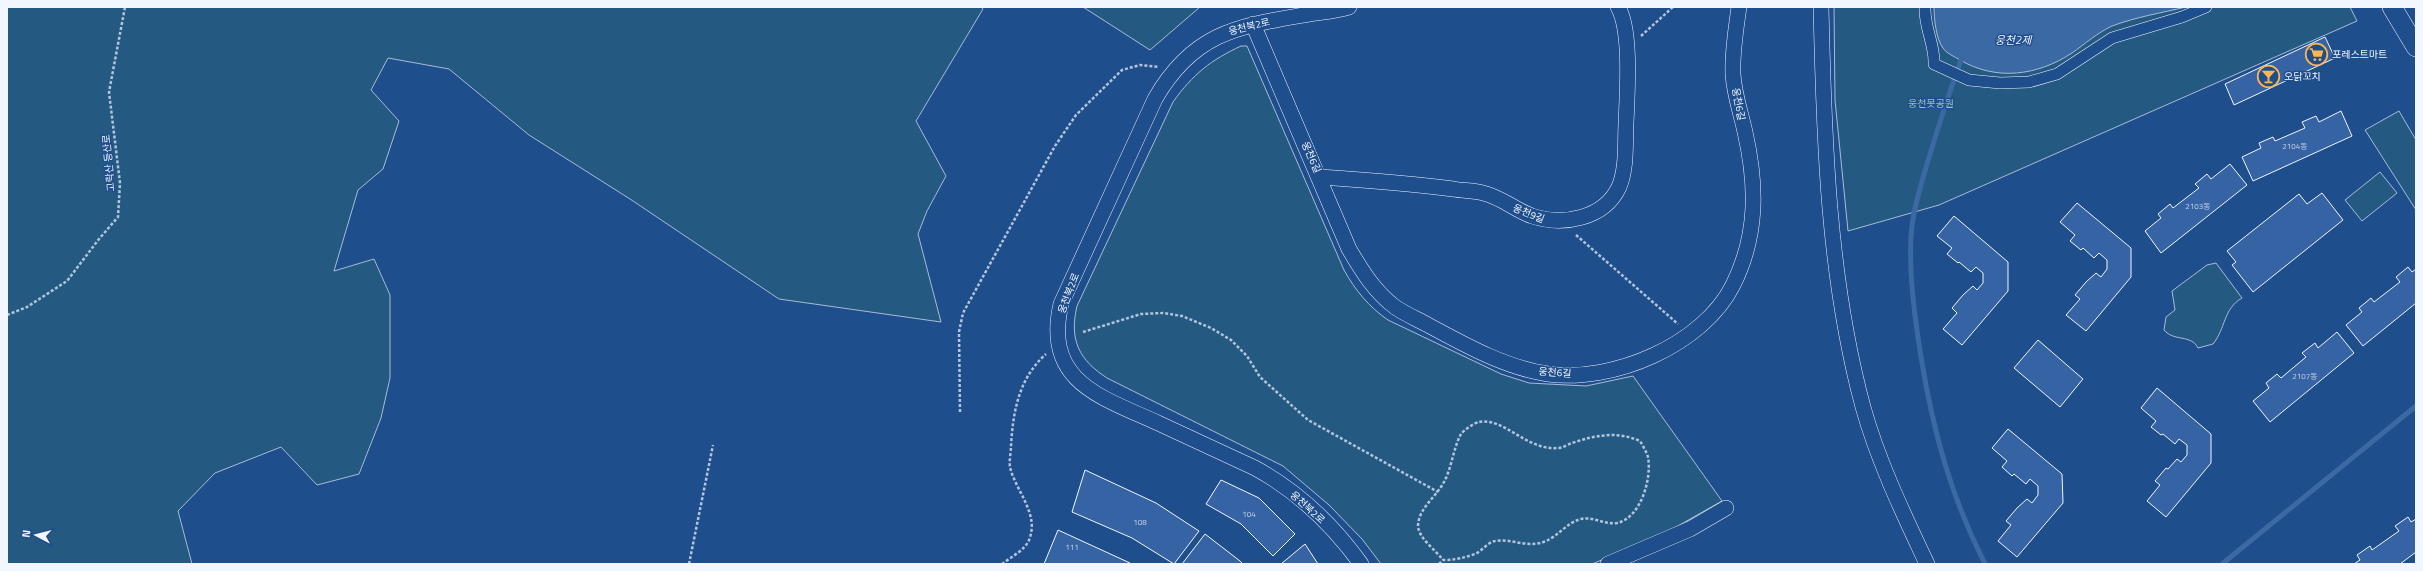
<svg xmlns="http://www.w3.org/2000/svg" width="2423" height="571" font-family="'Titillium Web','Noto Sans KR',sans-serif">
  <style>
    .green { fill: #245a82; stroke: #a8bbd7 }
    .water { fill: #3b69a3; stroke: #a8bbd7 }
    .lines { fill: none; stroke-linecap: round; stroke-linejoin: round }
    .stream { stroke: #3b69a3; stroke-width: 5 }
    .building { fill: #3563a3; stroke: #f2f6ff }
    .pedestrian-casing { stroke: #f2f6ff; stroke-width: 12 }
    .minor-casing { stroke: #f2f6ff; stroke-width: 16 }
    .tertiary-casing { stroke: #f2f6ff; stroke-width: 20 }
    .path { stroke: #b3c4dc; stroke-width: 2.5; stroke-dasharray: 3 2; stroke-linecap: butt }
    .pedestrian { stroke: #1f4e8c; stroke-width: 11 }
    .minor { stroke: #1f4e8c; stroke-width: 15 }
    .tertiary { stroke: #1f4e8c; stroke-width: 19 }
    .labels { text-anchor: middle; stroke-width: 3; stroke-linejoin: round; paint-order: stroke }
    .number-label { font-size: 8px; fill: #c3d1e8 }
    .street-label { font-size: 10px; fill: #f2f6ff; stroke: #1f4e8c }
    .poi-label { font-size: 10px; fill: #f2f6ff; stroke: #1f4e8c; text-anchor: start }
    .park-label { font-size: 10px; fill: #97c8a6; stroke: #1f4e8c }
    .water-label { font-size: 11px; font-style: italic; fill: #f2f6ff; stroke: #1f4e8c }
  </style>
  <rect width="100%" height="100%" fill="#1f4e8c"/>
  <!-- green -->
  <path class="green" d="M7 7H981L983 9 916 121 946 176 927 211 918 234 941 322 779 299 630 199 529 135 449 69 388 58 371 90 399 121 383 169 358 190 334 271 374 259 390 295V378L381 418 359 474 317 485 281 447 215 473 178 511 192 564H7Z
    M1083 7H1200L1150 50Z
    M1834 7H2350L2357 21 1939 205 1848 231 1835 100Z
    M1241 46H1247L1344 270C1355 290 1369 307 1388 320L1501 374 1529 383 1586 386 1633 376 1722 501 1660 536 1592 564H1381L1362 539 1329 505 1283 466 1107 378C1079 360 1069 340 1077 306L1173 102C1193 74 1211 60 1241 46Z
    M2399 111 2416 140V210L2365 130Z
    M2380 172 2397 193 2362 221 2345 200Z
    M2216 263 2242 298C2223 309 2226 328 2213 344L2198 348C2191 334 2174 342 2164 330L2166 317 2175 310 2172 291 2207 265Z"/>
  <!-- water -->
  <path class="water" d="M1934 7H2186C2161 13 2136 17 2112 26 2097 33 2085 44 2072 53 2037 76 1996 81 1960 60 1955 57 1946 53 1943 48 1936 39 1934 18 1934 7Z"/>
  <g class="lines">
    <!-- stream -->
    <path class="stream" d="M1961 60C1948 96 1937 131 1926 167 1920 189 1912 214 1911 237 1909 278 1915 318 1921 357 1933 431 1951 497 1985 564
      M2222 564 2416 406"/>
  </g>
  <!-- building -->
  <path class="building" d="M2325 37 2335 58 2234 105 2225 84Z
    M2341 111 2352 136 2253 181 2242 157 2261 148 2259 143 2273 137 2275 141 2305 128 2302 122 2316 116 2319 122Z
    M2230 164 2247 185 2161 253 2145 231 2161 218 2158 214 2170 204 2173 208 2199 188 2195 184 2207 174 2211 179Z
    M2322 193 2343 220 2253 292 2232 265 2236 262 2227 251 2299 194 2307 204Z
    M2077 203 2131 248V277L2086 331 2066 315 2080 299 2075 295 2086 282 2096 273 2101 277 2107 269V260L2099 253 2094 258 2083 248 2081 250 2070 241 2075 235 2060 222Z
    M1954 216 2008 262V291L1962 345 1943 329 1957 313 1952 308 1963 295 1973 286 1977 290 1983 283V273L1976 267 1971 272 1959 262 1958 263 1947 254 1952 248 1937 236Z
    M2408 267 2412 272 2416 269V303L2363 346 2346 325 2362 312 2359 308 2371 298 2374 302 2400 282 2396 277Z
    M2337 332 2354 353 2270 422 2253 401 2269 388 2266 383 2277 374 2281 378 2306 357 2302 353 2315 343 2318 348Z
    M2038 340 2083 379 2060 407 2014 368Z
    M2157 388 2211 434V463L2166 517 2147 501 2160 485 2155 481 2166 468 2168 469 2177 459 2181 462 2187 455V445L2179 439 2175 444 2163 434 2161 435 2151 427 2156 421 2141 408Z
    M2008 429 2062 474 2063 503 2017 557 1998 541 2011 525 2006 521 2017 508 2027 499 2032 503 2038 495V486L2030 479 2026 484 2014 474 2012 476 2002 467 2007 461 1992 448Z
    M1085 470 1156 503 1199 531 1174 564 1132 538 1072 512Z
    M1221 480 1259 498 1295 534 1273 556 1241 524 1206 504Z
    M2408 517 2411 522 2416 519V552L2400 564H2354L2360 560 2357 555 2370 546 2372 550 2399 531 2395 526Z
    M1058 530 1130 563 1131 564H1044Z
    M1205 534 1240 561 1243 564H1182Z
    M1305 544 1318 564H1281Z"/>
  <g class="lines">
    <defs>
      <path id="pedestrian" d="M1925 7C1924 28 1935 44 1934 64L1969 80 2000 83 2029 82 2057 74 2112 38 2182 17 2206 7"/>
      <path id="minor" d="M1349 7C1336 11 1322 12 1309 14 1240 26 1194 31 1155 99L1061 304C1043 382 1101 397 1158 423 1190 438 1223 453 1255 468 1297 491 1333 525 1361 564
        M1821 7C1824 141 1828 277 1863 407 1878 461 1903 513 1927 564
        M1253 24 1349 249C1362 271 1374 291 1395 307 1405 314 1417 319 1428 325 1465 345 1506 368 1548 374 1613 383 1703 345 1733 285 1758 235 1757 185 1745 132 1741 113 1734 94 1733 74 1732 52 1736 29 1739 7
        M1320 177C1365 180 1409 183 1453 189 1463 191 1474 190 1483 193 1501 197 1515 210 1532 216 1563 226 1604 219 1619 187 1627 168 1625 144 1626 124 1627 95 1632 31 1618 7
        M1608 564 1690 529 1726 508"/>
      <path id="tertiary" d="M2392 7 2416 47"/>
    </defs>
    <!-- pedestrian casing -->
    <use href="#pedestrian" class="pedestrian-casing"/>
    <!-- minor casing -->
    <use href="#minor" class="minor-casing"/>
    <!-- tertiary casing -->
    <use href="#tertiary" class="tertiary-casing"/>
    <!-- path -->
    <path class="path" d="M1641 36 1673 7
      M1576 235 1678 324
      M7 315 27 307 67 281 99 239 118 217 120 183 109 92 125 7
      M1083 332 1141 314 1163 313 1182 316 1211 328 1231 340 1247 356 1260 377 1308 420 1438 492
      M960 412 959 332 963 313 1055 146 1076 115 1122 70 1140 65 1159 67
      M689 564 713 445
      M1002 564C1011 557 1025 550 1029 540 1040 514 1015 490 1010 467 1009 461 1011 452 1011 446 1013 411 1019 378 1046 354
      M1439 564 1443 560C1454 560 1464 558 1475 554 1482 551 1488 542 1495 541 1512 538 1528 549 1546 541 1558 536 1568 522 1581 519 1593 516 1604 525 1617 523 1641 518 1652 478 1648 457 1646 451 1643 446 1640 441 1617 431 1596 435 1572 443 1568 444 1563 448 1558 448 1527 451 1504 417 1479 422 1474 423 1464 430 1461 434 1453 449 1452 467 1444 482 1436 497 1418 509 1418 526 1419 539 1436 550 1443 560"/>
    <!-- pedestrian -->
    <use href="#pedestrian" class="pedestrian"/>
    <!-- minor -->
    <use href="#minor" class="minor"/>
    <!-- tertiary -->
    <use href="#tertiary" class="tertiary"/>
  </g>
  <!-- icons -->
  <defs>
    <symbol id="supermarket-ring" viewBox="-11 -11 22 22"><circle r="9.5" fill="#1f4e8c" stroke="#ffb74d" stroke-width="1.5"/><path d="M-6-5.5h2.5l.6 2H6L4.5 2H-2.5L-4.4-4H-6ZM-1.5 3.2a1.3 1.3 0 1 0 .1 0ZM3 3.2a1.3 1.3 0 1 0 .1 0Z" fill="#ffb74d"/></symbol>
    <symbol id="bar-ring" viewBox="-11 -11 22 22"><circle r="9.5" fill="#1f4e8c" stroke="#ffb74d" stroke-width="1.5"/><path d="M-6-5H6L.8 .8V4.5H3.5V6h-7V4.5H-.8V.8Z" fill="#ffb74d"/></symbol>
  </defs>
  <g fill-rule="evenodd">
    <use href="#supermarket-ring" x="2304" y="42" width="25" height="25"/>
    <use href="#bar-ring" x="2256" y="64" width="25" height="25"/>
  </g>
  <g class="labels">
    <!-- number labels -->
    <g class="number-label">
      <text x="2295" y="149">2104동</text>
      <text x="2198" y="209">2103동</text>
      <text x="2305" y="379">2107동</text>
      <text x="1249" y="517">104</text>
      <text x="1140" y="525">108</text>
      <text x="1072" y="550">111</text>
    </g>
    <!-- street labels -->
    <g class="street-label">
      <text transform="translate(1249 26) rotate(-14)" y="4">웅천북2로</text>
      <text transform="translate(1739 104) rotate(79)" y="4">웅천6길</text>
      <text transform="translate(1312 157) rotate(66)" y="4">웅천6길</text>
      <text transform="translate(108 163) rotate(-95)" y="4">고락산 등산로</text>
      <text transform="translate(1529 213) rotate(22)" y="4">웅천9길</text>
      <text transform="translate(1068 293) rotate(-69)" y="4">웅천북2로</text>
      <text transform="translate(1555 372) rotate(4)" y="4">웅천6길</text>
      <text transform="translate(1308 507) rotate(42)" y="4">웅천북2로</text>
    </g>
    <!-- poi labels -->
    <g class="poi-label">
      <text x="2332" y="58">포레스트마트</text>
      <text x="2284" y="80">오닭꼬치</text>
    </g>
    <!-- park labels -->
    <g class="park-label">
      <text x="1931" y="107">웅천못공원</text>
    </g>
    <!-- water labels -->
    <g class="water-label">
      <text x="2013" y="44">웅천2제</text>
    </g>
  </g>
  <!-- border -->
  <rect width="2423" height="571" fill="none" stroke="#f2f6ff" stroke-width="16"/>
  <!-- north arrow -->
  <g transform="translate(36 535) rotate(277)" stroke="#1f4e8c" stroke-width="3" paint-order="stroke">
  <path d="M0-3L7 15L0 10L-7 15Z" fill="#f2f6ff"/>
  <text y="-6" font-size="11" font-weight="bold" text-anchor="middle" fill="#f2f6ff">N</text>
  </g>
</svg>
